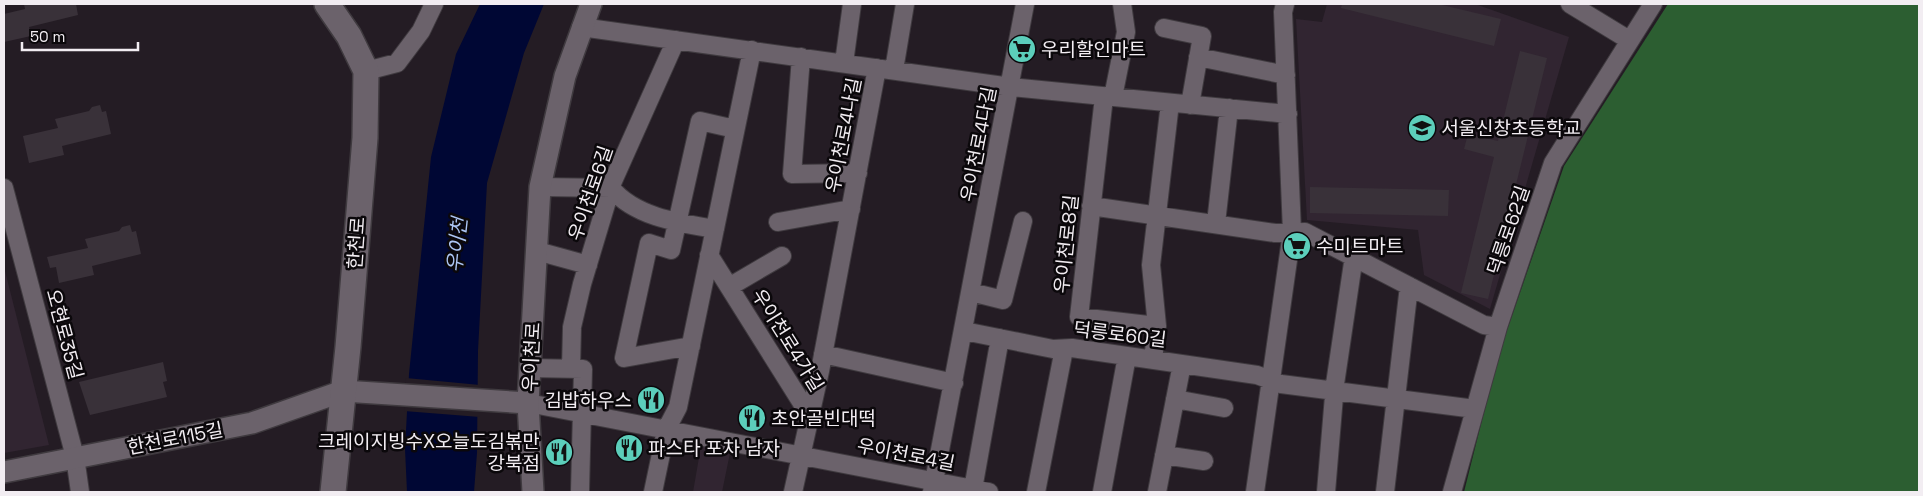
<svg xmlns="http://www.w3.org/2000/svg" width="1923" height="496" font-family="'Space Grotesk','Noto Sans KR',sans-serif">
  <style>
    .built { fill: #312531 }
    .forest { fill: #2c5e31 }
    .water { fill: #000734 }
    .pier { fill: #241c24 }
    .building { fill: #393139 }
    .lines { fill: none; stroke-linecap: round; stroke-linejoin: round }
    .minor-casing { stroke: #3f3a3f; stroke-width: 20 }
    .tertiary-casing { stroke: #3f3a3f; stroke-width: 24 }
    .secondary-casing { stroke: #3f3a3f; stroke-width: 28 }
    .minor { stroke: #6b626b; stroke-width: 18 }
    .tertiary { stroke: #6b626b; stroke-width: 21 }
    .secondary { stroke: #6b626b; stroke-width: 25 }
    .labels { text-anchor: middle; stroke-width: 5; stroke-linejoin: round; paint-order: stroke }
    .poi-label { font-size: 19px; fill: #f2edf2; stroke: #0b080b; text-anchor: start }
    .street-label { font-size: 19px; fill: #f2edf2; stroke: #0b080b }
    .water-label { font-size: 20px; font-style: italic; fill: #adc6f5; stroke: #0b080b }
  </style>
  <rect width="100%" height="100%" fill="#241c24"/>
  <!-- built -->
  <path class="built" d="M1327 4H1475L1569 37 1490 309 1424 275 1418 230 1307 220 1296 19 1322 22Z
    M4 267 49 445 4 453Z
    M701 446 730 453 722 492H693Z"/>
  <!-- forest -->
  <path class="forest" d="M1668 4H1919V492H1464L1498 356 1564 166Z"/>
  <!-- water -->
  <path class="water" d="M480 4H544L524 53 487 183 478 351 477 453 474 492H407L405 449 409 374 431 157 456 54Z"/>
  <!-- pier -->
  <path class="pier" d="M406 378 480 385V417L404 411Z"/>
  <!-- building -->
  <path class="building" d="M24 4H76L78 15 29 27 31 36 4 42V14L25 9Z
    M1342 4H1438L1501 19 1494 46 1341 8Z
    M1520 51 1547 58 1488 299 1461 293 1494 157 1464 149 1468 134 1498 141Z
    M100 105 102 112 106 111 111 134 62 146 64 155 29 163 23 136 58 128 55 119 89 111 92 107Z
    M1310 187 1449 190 1448 216 1310 213Z
    M130 225 132 232 136 231 141 254 92 266 94 275 59 283 56 267 50 268 47 257 88 248 85 239 119 231 122 227Z
    M163 362 167 381 163 382 167 397 90 415 79 382Z"/>
  <g class="lines">
    <defs>
      <path id="minor" d="M1570 4 1629 40
        M581 27 1011 87 1288 114
        M1164 28 1202 36 1190 105
        M801 57 792 174 858 173
        M1198 57 1286 75
        M844 63 852 4
        M894 70 905 4
        M366 71 397 63 421 31 434 4
        M1104 97 1079 317 1157 326
        M1113 97 1126 32 1122 4
        M540 187 611 188C635 217 679 223 715 229
        M4 188 75 457 80 492
        M1091 206 1275 233 1305 232 1484 325 1498 327
        M778 222 851 209
        M1216 223 1229 108
        M537 251 588 265
        M709 255 810 416
        M729 287 782 256
        M971 292 1003 300 1023 221
        M964 331 1053 349 1072 348 1257 375 1281 384 1475 409
        M691 346 624 358 649 243 671 250 700 121 735 129
        M823 354 954 383
        M1153 360 1157 326 1151 265 1170 103
        M530 368 583 369 580 492
        M571 368 572 327 582 284 613 181 676 40
        M1175 399 1224 408
        M528 403 989 492
        M1164 455 1204 461
        M973 489 1000 338
        M653 492 666 430 678 407 752 50
        M793 492 820 371 877 68
        M932 492 1025 4
        M1036 492 1064 349
        M1102 492 1127 356
        M1157 492 1182 364
        M1255 492 1292 232 1283 12 1285 4
        M1326 492 1335 384 1354 256
        M1385 492 1409 286
        M1452 492 1498 327 1553 163 1653 4"/>
      <path id="tertiary" d="M4 472 252 423 343 391 528 403
        M533 492 528 403 540 187 565 76 591 4"/>
      <path id="secondary" d="M327 4 349 36 366 71 365 138 348 347 333 492"/>
    </defs>
    <!-- minor casing -->
    <use href="#minor" class="minor-casing"/>
    <!-- tertiary casing -->
    <use href="#tertiary" class="tertiary-casing"/>
    <!-- secondary casing -->
    <use href="#secondary" class="secondary-casing"/>
    <!-- minor -->
    <use href="#minor" class="minor"/>
    <!-- tertiary -->
    <use href="#tertiary" class="tertiary"/>
    <!-- secondary -->
    <use href="#secondary" class="secondary"/>
  </g>
  <!-- icons -->
  <defs>
    <symbol id="supermarket-disc" viewBox="-11 -11 22 22"><circle r="9.5" fill="#5ccebb" stroke="#0b080b"/><path d="M-6-5.5h2.5l.6 2H6L4.5 2H-2.5L-4.4-4H-6ZM-1.5 3.2a1.3 1.3 0 1 0 .1 0ZM3 3.2a1.3 1.3 0 1 0 .1 0Z" fill="#111"/></symbol>
    <symbol id="school-disc" viewBox="-11 -11 22 22"><circle r="9.5" fill="#5ccebb" stroke="#0b080b"/><path d="M0-5L7-2L0 1L-7-2ZM-4 1L0 2.5L4 1V4Q0 6-4 4Z" fill="#111"/></symbol>
    <symbol id="restaurant-disc" viewBox="-11 -11 22 22"><circle r="9.5" fill="#5ccebb" stroke="#0b080b"/><path d="M-5-6h1v4h1v-4h1v4h1v-4h1v5L-1.5 .5V6h-2V.5L-5-1ZM5-6V6H3V1.5H1.5Q1.5-4 5-6Z" fill="#111"/></symbol>
  </defs>
  <g fill-rule="evenodd">
    <use href="#supermarket-disc" x="1006" y="33" width="32" height="32"/>
    <use href="#school-disc" x="1406" y="112" width="32" height="32"/>
    <use href="#supermarket-disc" x="1281" y="230" width="32" height="32"/>
    <use href="#restaurant-disc" x="635" y="384" width="32" height="32"/>
    <use href="#restaurant-disc" x="736" y="402" width="32" height="32"/>
    <use href="#restaurant-disc" x="613" y="432" width="32" height="32"/>
    <use href="#restaurant-disc" x="543" y="436" width="32" height="32"/>
  </g>
  <g class="labels">
    <!-- poi labels -->
    <g class="poi-label">
      <text x="1041" y="56">우리할인마트</text>
      <text x="1441" y="135">서울신창초등학교</text>
      <text x="1316" y="253">수미트마트</text>
      <text x="632" y="407" text-anchor="end">김밥하우스</text>
      <text x="771" y="425">초안골빈대떡</text>
      <text x="540" y="448" text-anchor="end">크레이지빙수X오늘도김볶만<tspan x="540" dy="22">강북점</tspan></text>
      <text x="648" y="455">파스타 포차 남자</text>
    </g>
    <!-- street labels -->
    <g class="street-label">
      <text transform="translate(843 135) rotate(-79)" y="7">우이천로4나길</text>
      <text transform="translate(978 144) rotate(-79)" y="7">우이천로4다길</text>
      <text transform="translate(590 193) rotate(-71)" y="7">우이천로6길</text>
      <text transform="translate(1508 230) rotate(-71)" y="7">덕릉로62길</text>
      <text transform="translate(356 243) rotate(-86)" y="7">한천로</text>
      <text transform="translate(1066 244) rotate(-84)" y="7">우이천로8길</text>
      <text transform="translate(65 334) rotate(75)" y="7">오현로35길</text>
      <text transform="translate(1120 334) rotate(7)" y="7">덕릉로60길</text>
      <text transform="translate(788 340) rotate(58)" y="7">우이천로4가길</text>
      <text transform="translate(531 357) rotate(-87)" y="7">우이천로</text>
      <text transform="translate(175 438) rotate(-11)" y="7">한천로115길</text>
      <text transform="translate(906 454) rotate(11)" y="7">우이천로4길</text>
    </g>
    <!-- water labels -->
    <g class="water-label">
      <text transform="translate(457 245) rotate(-84)" y="7">우이천</text>
    </g>
  </g>
  <!-- border -->
  <rect width="1923" height="496" fill="none" stroke="#f2edf2" stroke-width="10"/>
  <!-- scale -->
  <path d="M22 42v8h116v-8" fill="none" stroke="#f2edf2" stroke-width="2.5"/>
  <text x="30" y="42" font-size="15" fill="#f2edf2" stroke="#0b080b" stroke-width="4" paint-order="stroke">50 m</text>
</svg>
